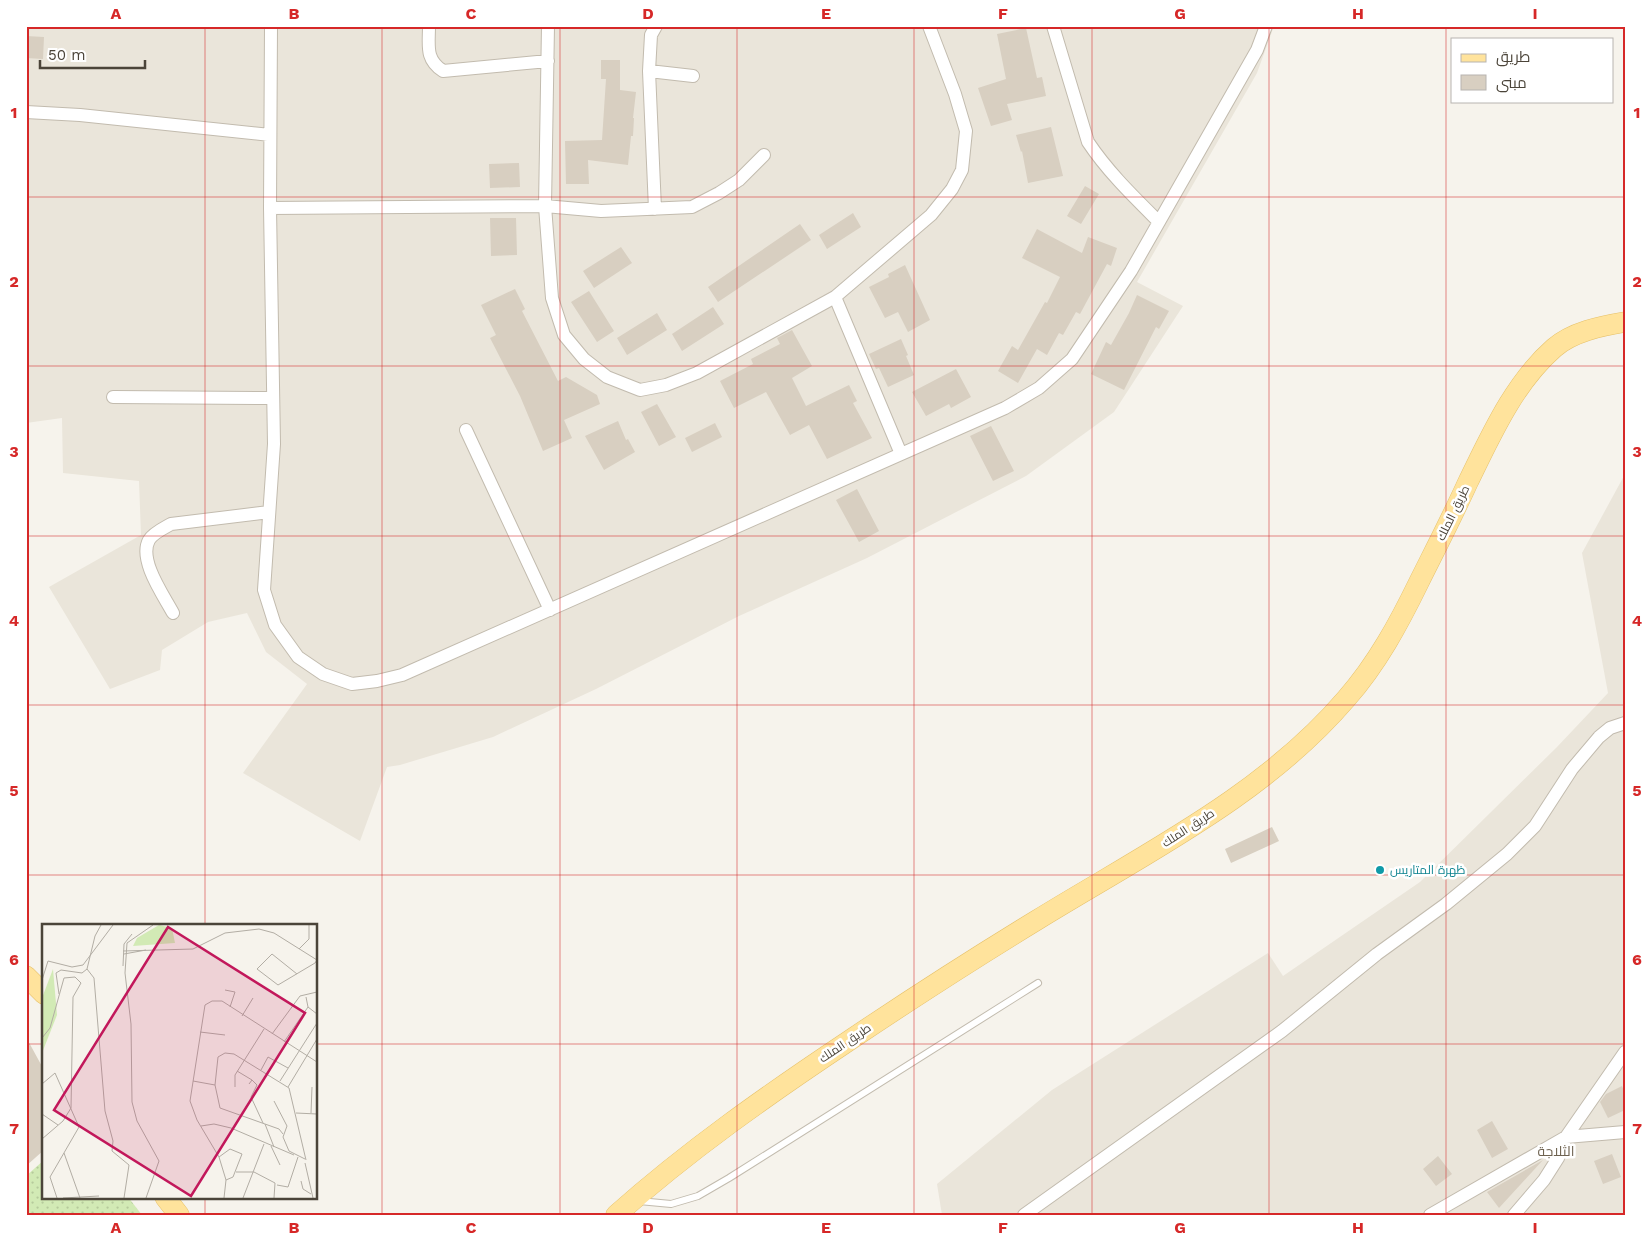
<svg xmlns="http://www.w3.org/2000/svg" width="1651" height="1241" font-family="'Work Sans',Cairo,sans-serif">
  <style>
    .residential { fill: #eae5da }
    .park { fill: url(#park-dots) }
    .building { fill: #d8cfc1 }
    .lines { fill: none; stroke-linecap: round; stroke-linejoin: round }
    .service-casing { stroke: #c2bbae; stroke-width: 8 }
    .minor-casing { stroke: #c2bbae; stroke-width: 14 }
    .primary-casing { stroke: #e6c16a; stroke-width: 21 }
    .service { stroke: #fff; stroke-width: 6 }
    .minor { stroke: #fff; stroke-width: 12 }
    .primary { stroke: #ffe39c; stroke-width: 20 }
    .grid { fill: none; stroke: #d62828; stroke-width: 1; stroke-opacity: 0.55 }
    .culture-dot { fill: #0f9aa8; stroke: #fff; stroke-width: 2 }
    .labels { text-anchor: middle; stroke-width: 5; stroke-linejoin: round; paint-order: stroke }
    .street-label { font-size: 12px; fill: #4b4439; stroke: #fff }
    .culture-label { font-size: 12px; fill: #0d838f; stroke: #fff; text-anchor: start }
    .neighbourhood-label { font-size: 14px; fill: #6e6250; stroke: #fff }
    .inset-road { fill: none; stroke: #b2ada4; stroke-width: 1 }
    .view { fill: #c2185b; fill-opacity: 0.15; stroke: #c2185b; stroke-width: 2.5 }
    .inset-edge { fill: none; stroke: #4b4439; stroke-width: 2.5 }
    .neatline { fill: none; stroke: #d62828; stroke-width: 2 }
    .grid-label { font-size: 16px; text-anchor: middle; font-weight: bold; fill: #d62828 }
  </style>
  <defs>
    <pattern id="park-dots" width="8" height="8" patternUnits="userSpaceOnUse" patternTransform="scale(1.25)"><rect width="8" height="8" fill="#d2eab5"/><path d="M2 2h.1M6 6h.1" fill="none" stroke="#b6ca9c" stroke-width="1.8" stroke-linecap="round"/></pattern>
  </defs>
  <rect width="100%" height="100%" fill="#f6f3ec"/>
  <!-- residential -->
  <path class="residential" d="M26 26H1274L1257 73 1137 282 1183 306 1114 412 1026 476 867 558 739 616 596 689 493 737 400 765 387 767 360 841 243 773 307 684 266 652 247 613 208 622 162 650 160 670 110 689 49 587 141 535 139 481 63 473 62 418 26 423Z
    M1625 474V1215H942L937 1184 1052 1090 1268 953 1283 976 1420 882 1557 747 1608 693 1582 553Z"/>
  <!-- park -->
  <path class="park" d="M44 1160V1197H128L142 1215H26V1176Z"/>
  <!-- building -->
  <path class="building" d="M1026 28 1037 78 1042 77 1046 96 1007 104 1012 120 991 126 978 88 1006 79 997 34Z
    M26 36 44 37 43 59 26 58Z
    M601 60H620V90L636 92 633 118H634L633 136H631L628 165 588 160 589 184H566L565 141 602 140 606 79H601Z
    M1051 127 1063 176 1028 183 1022 151 1021 152 1016 135Z
    M519 163 520 187 490 188 489 164Z
    M1085 186 1099 194 1081 224 1067 216Z
    M853 213 861 227 827 249 819 235Z
    M490 218H516L517 255 491 256Z
    M800 224 811 240 718 302 708 287Z
    M1037 229 1082 253 1088 237 1117 248 1111 266 1107 264 1080 314 1076 312 1063 335 1059 333 1047 355 1037 349 1018 383 998 371 1012 346 1018 350 1045 302 1047 303 1060 277 1022 258Z
    M621 247 632 263 594 288 583 271Z
    M905 265 930 320 908 332 898 312 885 318 869 287 889 277 888 274Z
    M515 289 525 309 522 311 558 381 566 377 597 395 600 404 564 420 572 438 543 451 520 396 490 338 496 335 481 305Z
    M589 291 614 331 597 342 571 302Z
    M1137 295 1169 311 1159 329 1156 327 1124 390 1091 374 1106 342 1111 345 1129 313Z
    M713 307 724 324 682 351 672 334Z
    M657 313 667 330 627 355 617 338Z
    M792 330 812 366 792 378 806 406 849 385 857 401 853 403 872 438 827 459 809 425 790 435 766 392 734 408 720 381 753 364 751 359 780 344 777 338Z
    M901 339 908 355 906 356 914 375 888 387 879 368 876 369 869 354Z
    M956 369 971 397 951 408 949 404 926 416 912 392Z
    M657 404 676 437 659 446 641 412Z
    M618 421 626 440 628 439 635 452 604 470 585 436Z
    M715 423 722 437 692 452 685 438Z
    M991 426 1014 471 993 481 970 436Z
    M857 489 879 531 859 542 836 500Z
    M1272 827 1279 841 1231 863 1225 849Z
    M26 1037 44 1070V1150L26 1166Z
    M1622 1086 1625 1093V1110L1608 1118 1600 1102 1606 1094Z
    M1492 1121 1508 1149 1492 1158 1477 1130Z
    M1612 1154 1621 1177 1603 1184 1594 1161Z
    M1438 1156 1452 1174 1436 1186 1423 1169Z
    M1543 1160 1499 1208 1487 1192Z"/>
  <g class="lines">
    <defs>
      <path id="service" d="M639 1201 671 1204 698 1196 729 1178 1038 983"/>
      <path id="minor" d="M271 26 270 208 274 444 264 590 275 625 298 657 323 674 352 684 377 681 402 675 1005 408 1039 388 1072 359 1131 271 1257 50 1266 26
        M429 26C429 46 425 59 443 71L548 61
        M548 26 545 206 552 298 564 335 584 359 607 377 640 390 666 385 697 373 835 297 931 215 952 189 962 170 966 131 955 94 929 26
        M1053 26 1088 142C1108 172 1134 197 1159 222
        M649 71 651 35 656 26
        M26 112 80 115 270 135
        M270 208 545 206 601 211 692 207 719 193 739 180 764 155
        M655 209 649 71 693 76
        M835 297 901 454
        M113 397 273 398
        M466 430 550 610
        M173 613C164 596 138 560 149 540 153 533 164 528 171 524L269 512
        M1024 1215 1282 1031 1377 954 1446 904 1507 854 1535 826 1572 769 1599 737 1610 728 1625 723
        M1430 1215 1566 1137 1625 1132
        M1514 1215 1544 1180 1558 1158 1566 1137 1625 1052"/>
      <path id="primary" d="M26 976 44 994
        M165 1197 179 1215
        M616 1215C689 1150 769 1094 850 1040 911 999 973 959 1037 920 1144 854 1263 796 1346 699 1377 664 1399 623 1419 582 1436 548 1453 515 1468 482 1491 435 1514 383 1554 348 1572 332 1601 326 1625 322"/>
    </defs>
    <!-- service casing -->
    <use href="#service" class="service-casing"/>
    <!-- minor casing -->
    <use href="#minor" class="minor-casing"/>
    <!-- primary casing -->
    <use href="#primary" class="primary-casing"/>
    <!-- service -->
    <use href="#service" class="service"/>
    <!-- minor -->
    <use href="#minor" class="minor"/>
    <!-- primary -->
    <use href="#primary" class="primary"/>
  </g>
  <!-- grid -->
  <path class="grid" d="M205 26V925M382 26V1215M560 26V1215M737 26V1215M914 26V1215M1092 26V1215M1269 26V1215M1446 26V1215M26 197H1625M26 366H1625M26 536H1625M26 705H1625M26 875H1625M26 1044H44M316 1044H1625M205 1197V1215"/>
  <!-- markers -->
  <circle class="culture-dot" cx="1380" cy="870" r="5"/>
  <g class="labels">
    <!-- street labels -->
    <g class="street-label">
      <text transform="translate(1453 513) rotate(-64)" y="4">طريق الملك</text>
      <text transform="translate(1188 828) rotate(-33)" y="4">طريق الملك</text>
      <text transform="translate(845 1043) rotate(-34)" y="4">طريق الملك</text>
    </g>
    <!-- culture labels -->
    <g class="culture-label">
      <text x="1390" y="874">ظهرة المتاريس</text>
    </g>
    <!-- neighbourhood labels -->
    <g class="neighbourhood-label">
      <text x="1556" y="1156">الثلاجة</text>
    </g>
  </g>
  <!-- overview -->
  <g transform="translate(42 924)">
    <rect width="275" height="275" fill="#f6f3ec"/>
    <path d="M11 45 15 91 0 129V74Z" fill="#d2eab5"/>
    <path d="M117 1 130 4 133 19 91 22 95 14Z" fill="#d2eab5"/>
    <path class="inset-road" d="M257 25 267 15V1M81 27 151 25 183 9 217 5 232 9 275 36M82 30 104 26M81 42 82 20 90 10M45 45 52 54 63 187 71 217 70 227 87 241 82 274M255 50 230 30 215 45 236 61 273 39 275 36M0 56 6 37 30 43 41 41 71 1M183 66 193 68 188 83M17 70 14 49 19 46 40 49 45 45 53 12 59 1M264 73 266 83 275 90M200 92 211 74M158 108 183 111M230 110 258 72 275 68M0 114 8 104 22 54 33 53 39 59 31 73 29 184 21 197 0 215M242 118 266 83M219 146 226 133 246 144M195 147 210 156 207 160M210 156 215 161 209 173 221 199M151 157 173 161M238 157 275 99M0 160 13 149 37 203 8 253 15 274M193 163V151L222 105M246 163 275 115M232 177 245 202 241 213 247 227 263 235M254 189 275 190M269 189 270 163M0 190 16 201M223 200 232 223M159 202 172 200 189 204 252 231M241 210 237 205 178 184 173 161 176 133 183 129 192 130 247 164 264 236M229 222 238 241M22 229 38 274M177 233 188 225 200 230 191 253 184 256M263 239 271 274M194 248H212L233 259 232 274M259 257 261 265 269 270M235 261 246 263 256 233M21 274 57 272M104 274 117 237 95 197 90 178 89 100 83 49 85 19 111 1M182 274 184 256 177 233 155 196 148 177 163 81 170 77H180L275 138M201 274 222 220"/>
    <path class="view" d="M126 3 263 89 149 272 12 186Z"/>
    <rect width="275" height="275" class="inset-edge"/>
  </g>
  <!-- border -->
  <rect width="1651" height="1241" fill="none" stroke="#ffffff" stroke-width="55"/>
  <!-- legend -->
  <rect x="1451" y="38" width="162" height="65" fill="#ffffff" stroke="#b7b4b0"/>
  <rect x="1461" y="54" width="25" height="8" fill="#ffe39c" stroke="#b7b4b0"/>
  <text x="1496" y="62" font-size="15" fill="#4b4439">طريق</text>
  <rect x="1461" y="75" width="25" height="15" fill="#d8cfc1" stroke="#b7b4b0"/>
  <text x="1496" y="88" font-size="15" fill="#4b4439">مبنى</text>
  <!-- scale -->
  <path d="M40 60v8h105v-8" fill="none" stroke="#4b4439" stroke-width="2.5"/>
  <text x="48" y="60" font-size="15" fill="#4b4439" stroke="#ffffff" stroke-width="4" paint-order="stroke">50 m</text>
  <rect x="28" y="28" width="1596" height="1186" class="neatline"/>
  <g class="grid-label">
    <text x="116" y="19">A</text>
    <text x="294" y="19">B</text>
    <text x="471" y="19">C</text>
    <text x="648" y="19">D</text>
    <text x="826" y="19">E</text>
    <text x="1003" y="19">F</text>
    <text x="1180" y="19">G</text>
    <text x="1358" y="19">H</text>
    <text x="1535" y="19">I</text>
    <text x="14" y="118">1</text>
    <text x="1637" y="118">1</text>
    <text x="14" y="287">2</text>
    <text x="1637" y="287">2</text>
    <text x="14" y="457">3</text>
    <text x="1637" y="457">3</text>
    <text x="14" y="626">4</text>
    <text x="1637" y="626">4</text>
    <text x="14" y="796">5</text>
    <text x="1637" y="796">5</text>
    <text x="14" y="965">6</text>
    <text x="1637" y="965">6</text>
    <text x="14" y="1134">7</text>
    <text x="1637" y="1134">7</text>
    <text x="116" y="1233">A</text>
    <text x="294" y="1233">B</text>
    <text x="471" y="1233">C</text>
    <text x="648" y="1233">D</text>
    <text x="826" y="1233">E</text>
    <text x="1003" y="1233">F</text>
    <text x="1180" y="1233">G</text>
    <text x="1358" y="1233">H</text>
    <text x="1535" y="1233">I</text>
  </g>
</svg>
